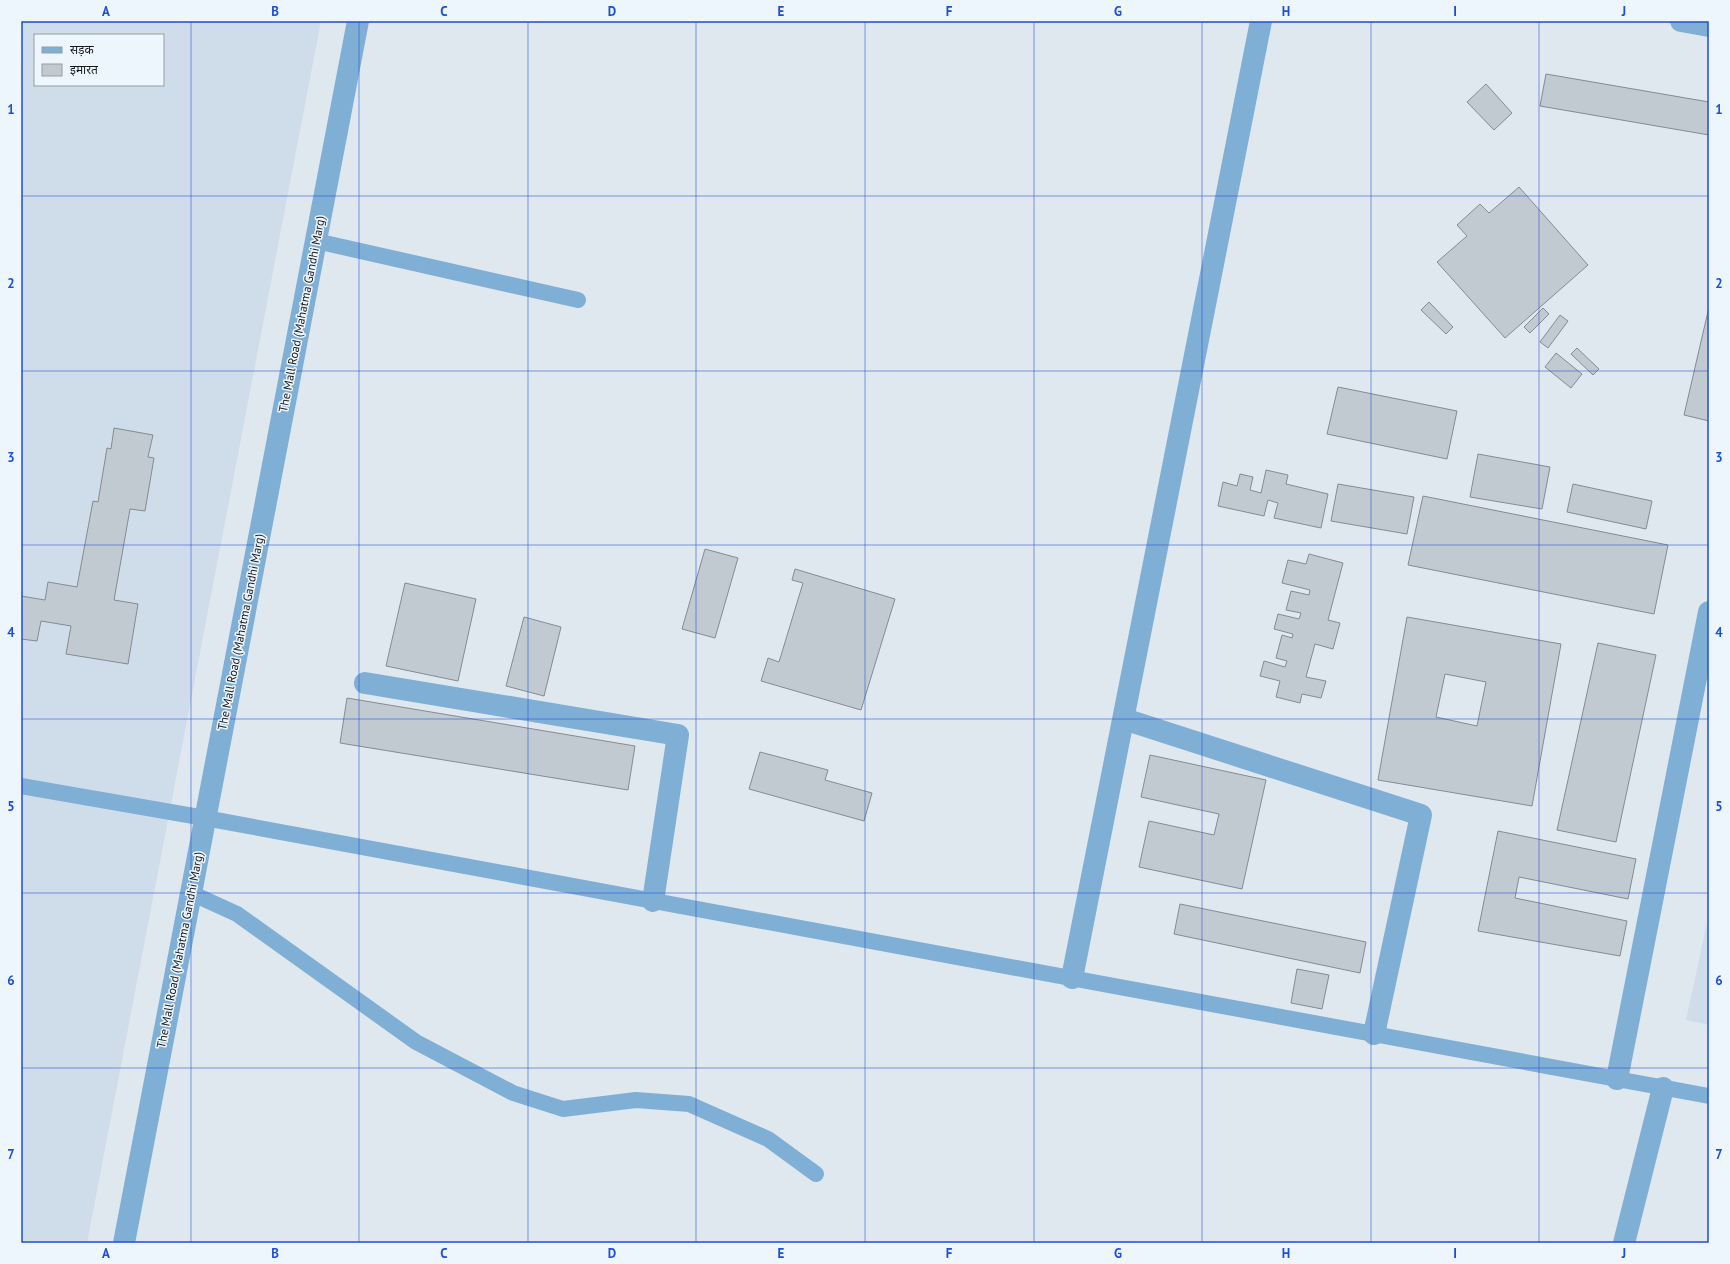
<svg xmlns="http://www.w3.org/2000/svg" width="1730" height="1264" font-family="'PT Sans','Noto Sans Devanagari',sans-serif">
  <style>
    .built { fill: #cfddea; fill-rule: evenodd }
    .building { fill: #c2cad1; stroke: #848b92; fill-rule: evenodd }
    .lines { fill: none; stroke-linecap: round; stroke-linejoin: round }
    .service { stroke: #80afd6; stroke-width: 16 }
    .minor { stroke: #80afd6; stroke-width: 22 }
    .tertiary { stroke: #80afd6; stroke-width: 22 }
    .grid { fill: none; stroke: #1d4ed8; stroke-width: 1; stroke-opacity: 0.55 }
    .labels { text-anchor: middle; stroke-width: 3; stroke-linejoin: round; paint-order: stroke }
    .street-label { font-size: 12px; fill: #16191c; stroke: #edf6fd }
    .neatline { fill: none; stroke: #1d4ed8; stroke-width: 1.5 }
    .grid-label { font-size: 13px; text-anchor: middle; font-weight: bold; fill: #1d4ed8 }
  </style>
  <rect width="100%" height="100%" fill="#e0e8ef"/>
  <!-- built -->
  <path class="built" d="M21 21H321L87 1243H21ZM35 35H163V85H35Z
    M1709 913V1025L1686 1020Z"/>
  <!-- building -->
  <path class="building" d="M1546 74 1709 102V135L1540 106Z
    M1486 84 1512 113 1494 130 1467 102Z
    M1519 187 1588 265 1505 338 1437 262 1467 236 1457 225 1480 204 1489 213Z
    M1429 302 1453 327 1446 334 1421 310Z
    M1709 307V421L1684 415Z
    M1543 308 1549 314 1530 333 1524 327Z
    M1560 315 1568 321 1548 348 1540 342Z
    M1577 348 1599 369 1593 375 1571 354Z
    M1556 353 1582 374 1571 388 1545 367Z
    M1338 387 1457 411 1447 459 1327 434Z
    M114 428 153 435 148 457 154 458 145 511 130 509 114 600 138 604 128 664 66 654 71 626 41 621 37 641 21 639V596L45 600 48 582 77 587 93 501 98 502 107 448 111 449Z
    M1478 454 1550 467 1542 509 1470 497Z
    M1266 470 1288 475 1286 484 1328 494 1321 528 1274 518 1278 503 1268 500 1264 516 1218 506 1223 482 1237 486 1240 474 1253 477 1250 490 1261 493Z
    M1338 484 1414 497 1407 534 1331 521Z
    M1573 484 1652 501 1646 529 1567 512Z
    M1423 496 1668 545 1654 614 1408 565Z
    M705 549 738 558 715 638 682 629Z
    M1309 554 1343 563 1328 620 1340 623 1333 649 1315 644 1306 677 1326 681 1321 698 1302 694 1300 703 1276 697 1280 681 1260 676 1264 661 1285 667 1287 661 1276 658 1282 635 1292 638 1293 634 1274 629 1278 614 1299 619 1301 613 1286 610 1291 591 1309 595 1310 590 1282 583 1288 560 1306 564Z
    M795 569 895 599 861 710 761 681 768 658 779 662 803 583 792 580Z
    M405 583 476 599 458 681 386 666Z
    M524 617 561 627 544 696 506 686Z
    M1407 617 1561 644 1532 806 1378 780ZM1445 674 1486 682 1477 726 1436 717Z
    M1598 643 1656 655 1616 842 1557 830Z
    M347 698 635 746 628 790 340 743Z
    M760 752 828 770 825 780 872 793 864 821 749 789Z
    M1150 755 1266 780 1242 889 1139 867 1149 821 1214 835 1219 814 1141 797Z
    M1498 831 1636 859 1628 899 1519 877 1515 898 1627 921 1620 956 1478 931Z
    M1180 904 1366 942 1360 973 1174 934Z
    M1297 969 1329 975 1322 1009 1291 1003Z"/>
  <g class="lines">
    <!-- service -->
    <path class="service" d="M316 241 578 300
      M21 786 205 818 1709 1096
      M191 893 237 914 416 1042 513 1093 563 1109 636 1100 689 1104 768 1139 816 1174"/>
    <!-- minor -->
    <path class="minor" d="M1681 21 1709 26
      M365 683 678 735 653 901
      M1124 719 1421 815 1374 1034
      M1072 978 1261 21
      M1617 1079 1709 612
      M1624 1243 1663 1088"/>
    <!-- tertiary -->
    <path class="tertiary" d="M124 1243 358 21"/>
  </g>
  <!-- grid -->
  <path class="grid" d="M191 21V1243M359 21V1243M528 21V1243M696 21V1243M865 21V1243M1034 21V1243M1202 21V1243M1371 21V1243M1539 21V1243M21 196H1709M21 371H1709M21 545H1709M21 719H1709M21 893H1709M21 1068H1709"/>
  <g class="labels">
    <!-- street labels -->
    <g class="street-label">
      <text transform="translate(302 314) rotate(-79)" y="4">The Mall Road (Mahatma Gandhi Marg)</text>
      <text transform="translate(241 632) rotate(-79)" y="4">The Mall Road (Mahatma Gandhi Marg)</text>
      <text transform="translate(180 950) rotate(-79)" y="4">The Mall Road (Mahatma Gandhi Marg)</text>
    </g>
  </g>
  <!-- border -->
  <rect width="1730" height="1264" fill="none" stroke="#edf6fd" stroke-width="44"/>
  <!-- legend -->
  <rect x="34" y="34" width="130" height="52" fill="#edf6fd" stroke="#979ea3"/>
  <rect x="42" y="47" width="20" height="6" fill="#80afd6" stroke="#979ea3"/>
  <text x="70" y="54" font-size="12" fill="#16191c">सड़क</text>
  <rect x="42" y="64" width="20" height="12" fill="#c2cad1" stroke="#979ea3"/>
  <text x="70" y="74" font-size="12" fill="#16191c">इमारत</text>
  <rect x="22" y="22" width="1686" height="1220" class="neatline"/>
  <g class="grid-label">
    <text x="106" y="16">A</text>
    <text x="275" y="16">B</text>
    <text x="444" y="16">C</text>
    <text x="612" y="16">D</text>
    <text x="781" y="16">E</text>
    <text x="949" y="16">F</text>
    <text x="1118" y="16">G</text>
    <text x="1286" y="16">H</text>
    <text x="1455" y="16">I</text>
    <text x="1624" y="16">J</text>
    <text x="11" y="114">1</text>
    <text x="1719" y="114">1</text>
    <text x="11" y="288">2</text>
    <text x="1719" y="288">2</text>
    <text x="11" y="462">3</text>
    <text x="1719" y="462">3</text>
    <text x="11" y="637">4</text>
    <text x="1719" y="637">4</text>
    <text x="11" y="811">5</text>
    <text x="1719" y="811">5</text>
    <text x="11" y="985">6</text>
    <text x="1719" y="985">6</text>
    <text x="11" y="1159">7</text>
    <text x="1719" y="1159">7</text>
    <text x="106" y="1258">A</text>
    <text x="275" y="1258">B</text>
    <text x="444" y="1258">C</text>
    <text x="612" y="1258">D</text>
    <text x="781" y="1258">E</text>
    <text x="949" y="1258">F</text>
    <text x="1118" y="1258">G</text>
    <text x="1286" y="1258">H</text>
    <text x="1455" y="1258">I</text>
    <text x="1624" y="1258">J</text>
  </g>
</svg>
